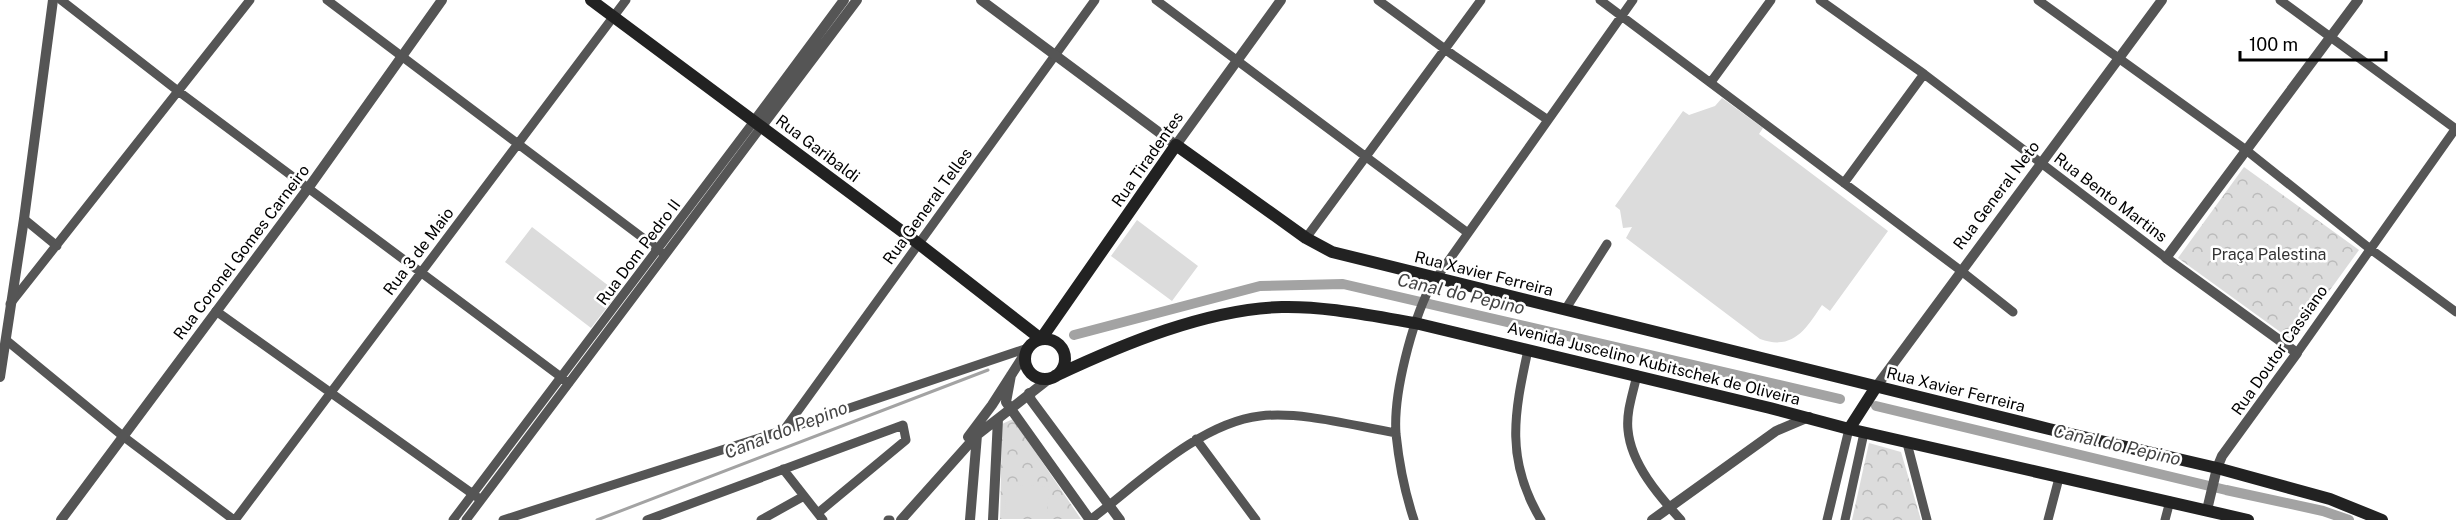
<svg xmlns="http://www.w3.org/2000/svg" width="2456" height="520" font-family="'Public Sans',sans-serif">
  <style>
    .forest { fill: url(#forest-crowns) }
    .garden { fill: #dcdcdc }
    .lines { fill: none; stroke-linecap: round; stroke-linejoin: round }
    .stream { stroke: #a3a3a3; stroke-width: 3 }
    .canal { stroke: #a3a3a3; stroke-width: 10 }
    .minor { stroke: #555; stroke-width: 9 }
    .tertiary { stroke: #555; stroke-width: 10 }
    .secondary { stroke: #222; stroke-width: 12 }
    .labels { text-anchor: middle; stroke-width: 5; stroke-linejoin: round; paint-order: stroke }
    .street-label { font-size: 16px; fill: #000; stroke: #fff }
    .park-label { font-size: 16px; fill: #333; stroke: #fff }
    .water-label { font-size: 18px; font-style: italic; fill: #444; stroke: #fff }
  </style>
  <defs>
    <pattern id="forest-crowns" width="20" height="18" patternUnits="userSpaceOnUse" patternTransform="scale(1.5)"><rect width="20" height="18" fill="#dcdcdc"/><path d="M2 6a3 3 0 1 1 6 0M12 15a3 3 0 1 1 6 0" fill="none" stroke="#bbb"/></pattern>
  </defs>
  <rect width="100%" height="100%" fill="#fff"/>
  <!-- forest -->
  <path class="forest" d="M2244 167 2359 250 2293 341 2178 258Z
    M1013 419 1081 519H1000L1002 424Z
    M1869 443 1901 452 1921 520H1852Z"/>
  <!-- garden -->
  <path class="garden" d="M1722 98 1763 128 1759 134 1888 231 1830 311 1822 305C1806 329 1793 351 1760 339L1626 238 1632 227 1623 228 1620 210 1615 206 1683 111 1689 115 1715 106Z
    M1137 220 1198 266 1172 301 1111 256Z
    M532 227 618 293 591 328 505 262Z
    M1007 484 1049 487 1047 513H1005Z"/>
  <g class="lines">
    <!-- stream -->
    <path class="stream" d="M597 520 988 370"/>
    <!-- canal -->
    <path class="canal" d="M1074 335 1260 286 1343 284 1840 399
      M1876 406 2226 490 2323 511 2349 520"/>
    <!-- minor -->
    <path class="minor" d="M61 0 178 91 569 383
      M327 0 663 253
      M1156 0 1468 233
      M1378 0 1453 55 1548 120
      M1600 0 1960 270 2013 312
      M1820 0 1924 74 2166 258
      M2038 0 2246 150 2369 248 2456 312
      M2280 0 2456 129
      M1711 82 1771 0
      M1844 183 1924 74
      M24 219 57 246
      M1306 238 1481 0
      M10 304 250 0
      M1565 310 1607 244
      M216 311 477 497
      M6 340 124 437 234 520
      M1528 350C1514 414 1505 460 1541 520
      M2297 353 2456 128
      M1637 375C1633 393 1626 412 1628 430 1631 464 1659 496 1681 520
      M784 430 1095 0
      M1196 439 1256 520
      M1907 443 1927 520
      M783 469 823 520
      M235 520 626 0
      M453 520 755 120
      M466 520 762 126
      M503 520 784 430 1028 348
      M647 520 903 425 906 440 818 513
      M761 520 804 496
      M888 520H890
      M1090 520C1138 484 1199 423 1260 416 1302 411 1354 426 1396 433
      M1414 520C1405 493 1399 463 1396 434 1393 393 1412 323 1430 287L1633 0
      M1827 520 1849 429
      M1845 520 1864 433
      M2048 520 2059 478
      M2165 520 2170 501"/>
    <!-- tertiary -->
    <path class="tertiary" d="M981 0 1176 145 1281 0
      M755 120 844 0
      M762 126 857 0
      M1011 375 1006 402 1090 520
      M0 377 24 219 53 0
      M1876 387 2162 0
      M1029 393 1031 400 1120 520
      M968 437 992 405 1026 352
      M2207 510 2217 468 2222 456 2297 353 2166 258 2358 0
      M61 520 309 187 442 0
      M901 520 977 435 1050 378
      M970 520 977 435
      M993 520 998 419
      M1652 520 1776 431 1809 417"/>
    <!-- secondary -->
    <path class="secondary" d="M591 0 919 244 1041 339
      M1041 339 1176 145 1306 238 1332 252 2049 429 2217 468 2330 499 2382 520
      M1025 359a20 20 0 1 1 40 0a20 20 0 1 1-40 0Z
      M1055 376C1123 344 1207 309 1282 307 1326 306 1372 316 1415 323L1770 408 1849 429 2248 520
      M1849 429 1876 387"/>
  </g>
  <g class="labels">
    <!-- street labels -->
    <g class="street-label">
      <text transform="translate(818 148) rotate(37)" y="6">Rua Garibaldi</text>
      <text transform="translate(1147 159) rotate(-55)" y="6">Rua Tiradentes</text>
      <text transform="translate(1996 195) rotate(-53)" y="6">Rua General Neto</text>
      <text transform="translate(2111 197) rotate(37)" y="6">Rua Bento Martins</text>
      <text transform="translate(927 206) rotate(-54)" y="6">Rua General Telles</text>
      <text transform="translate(418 251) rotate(-53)" y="6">Rua 3 de Maio</text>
      <text transform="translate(241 252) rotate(-53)" y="6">Rua Coronel Gomes Carneiro</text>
      <text transform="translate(638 252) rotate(-53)" y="6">Rua Dom Pedro II</text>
      <text transform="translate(1484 273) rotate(14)" y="6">Rua Xavier Ferreira</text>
      <text transform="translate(2279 350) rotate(-55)" y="6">Rua Doutor Cassiano</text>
      <text transform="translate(1654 363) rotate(14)" y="6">Avenida Juscelino Kubitschek de Oliveira</text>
      <text transform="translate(1956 389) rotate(14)" y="6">Rua Xavier Ferreira</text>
    </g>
    <!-- park labels -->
    <g class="park-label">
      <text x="2269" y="260">Praça Palestina</text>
    </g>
    <!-- water labels -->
    <g class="water-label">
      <text transform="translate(1461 294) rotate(13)" y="6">Canal do Pepino</text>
      <text transform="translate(786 430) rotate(-21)" y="6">Canal do Pepino</text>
      <text transform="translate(2117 445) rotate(13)" y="6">Canal do Pepino</text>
    </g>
  </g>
  <!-- scale -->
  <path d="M2240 51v9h146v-9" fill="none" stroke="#000000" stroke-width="3"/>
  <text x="2249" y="51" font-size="18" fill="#000000" stroke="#ffffff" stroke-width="4.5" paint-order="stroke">100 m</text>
</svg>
